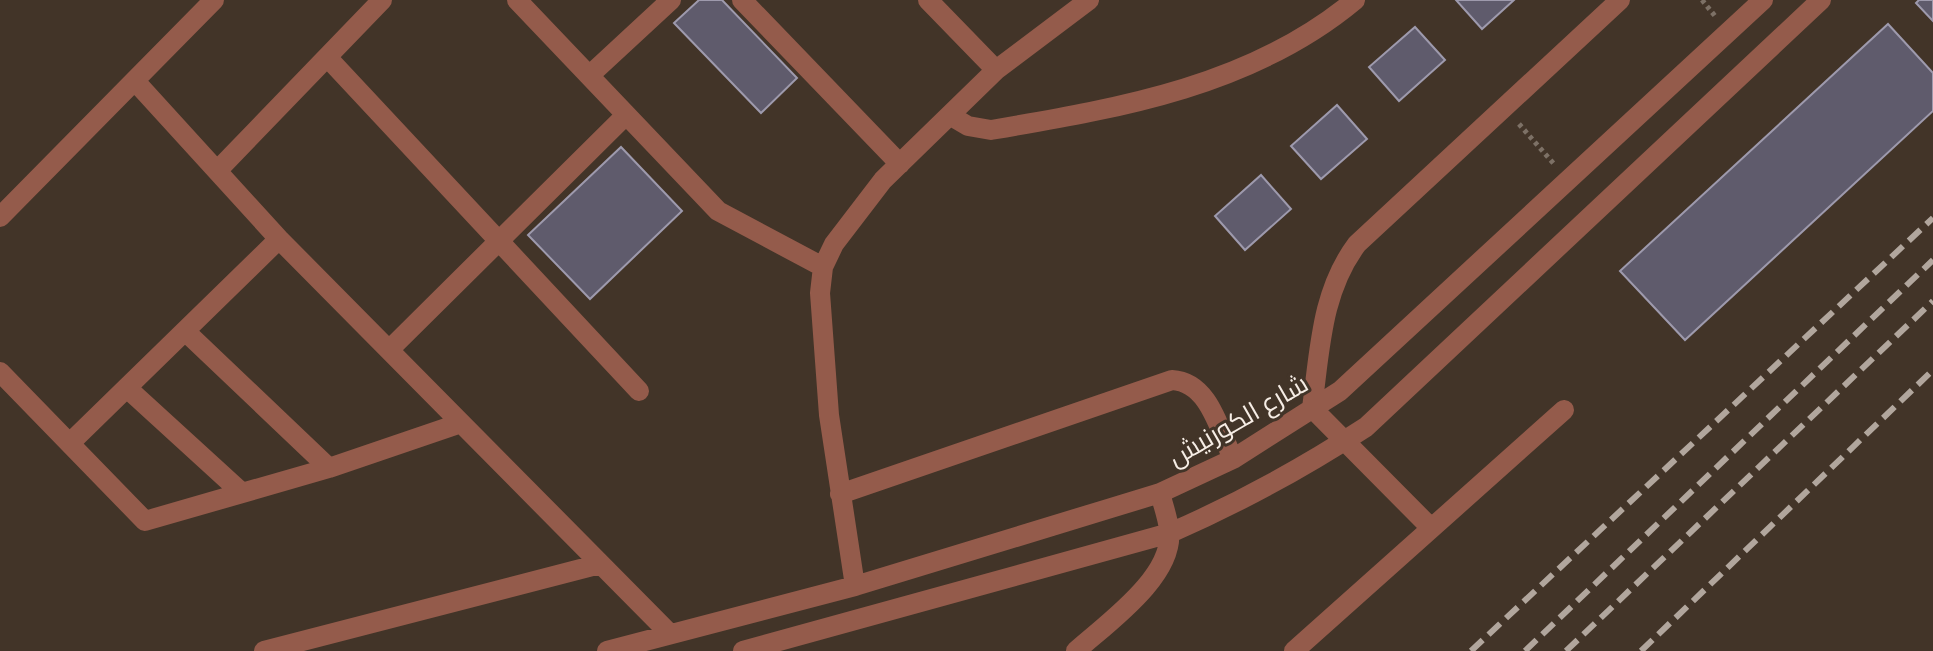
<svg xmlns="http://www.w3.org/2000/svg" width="1933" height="651" font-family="'Archivo Narrow',Cairo,sans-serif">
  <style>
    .building { fill: #5f5b6c; stroke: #9e9aad; stroke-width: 2 }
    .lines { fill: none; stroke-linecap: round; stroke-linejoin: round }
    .path { stroke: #7d7166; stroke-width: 5; stroke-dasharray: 4 4; stroke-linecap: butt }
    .minor { stroke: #945b4b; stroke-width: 20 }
    .rail { stroke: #b1a69d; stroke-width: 6; stroke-dasharray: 16 8; stroke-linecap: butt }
    .labels { text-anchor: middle; stroke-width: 6; stroke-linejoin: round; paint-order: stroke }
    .street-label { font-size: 26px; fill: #f6ede5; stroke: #423428 }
  </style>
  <rect width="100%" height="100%" fill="#423428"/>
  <!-- building -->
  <path class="building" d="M699 0H722L797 78 761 113 674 23Z
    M1456 0H1514L1482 29Z
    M1919 0H1933V21L1916 3Z
    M1888 24 1933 73V111L1685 340 1620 271Z
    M1415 27 1445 60 1399 101 1369 67Z
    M1337 105 1367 139 1321 179 1291 146Z
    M621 147 682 211 590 299 528 235Z
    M1261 175 1291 209 1245 250 1215 216Z"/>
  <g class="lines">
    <!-- path -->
    <path class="path" d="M1702 0 1715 16
      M1519 124 1554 164"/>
    <!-- minor -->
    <path class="minor" d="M517 0 718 211 823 267
      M742 0 900 164
      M928 0 996 70
      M327 57 639 391
      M591 74 671 0
      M135 81 279 239 670 634
      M951 116 968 126 991 130C1120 108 1252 86 1355 0
      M217 171 382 0
      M0 217 214 0
      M185 331 329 468
      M389 350 625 116
      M0 372 145 521 329 468 461 423
      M127 388 242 493
      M70 443 279 239
      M840 494 1172 380C1209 382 1219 429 1233 459
      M1431 528 1312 408C1320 350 1321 292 1357 244L1620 0
      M855 586 829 415 820 293 823 267 834 244 883 180 996 70 1089 0
      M264 651 600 564
      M607 651 855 586 1111 508 1160 493 1233 459 1340 391 1763 0
      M743 651 1170 533C1239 503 1303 468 1366 427L1821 0
      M1076 651C1106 624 1175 576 1169 530 1168 518 1163 505 1160 493
      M1294 651 1564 410"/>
    <!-- rail -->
    <path class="rail" d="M1471 651 1933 218
      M1525 651 1933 260
      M1566 651 1933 301
      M1641 651 1933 370"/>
  </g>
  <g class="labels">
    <!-- street labels -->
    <g class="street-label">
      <text transform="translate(1238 420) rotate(-30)" y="9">شارع الكورنيش</text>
    </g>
  </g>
</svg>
